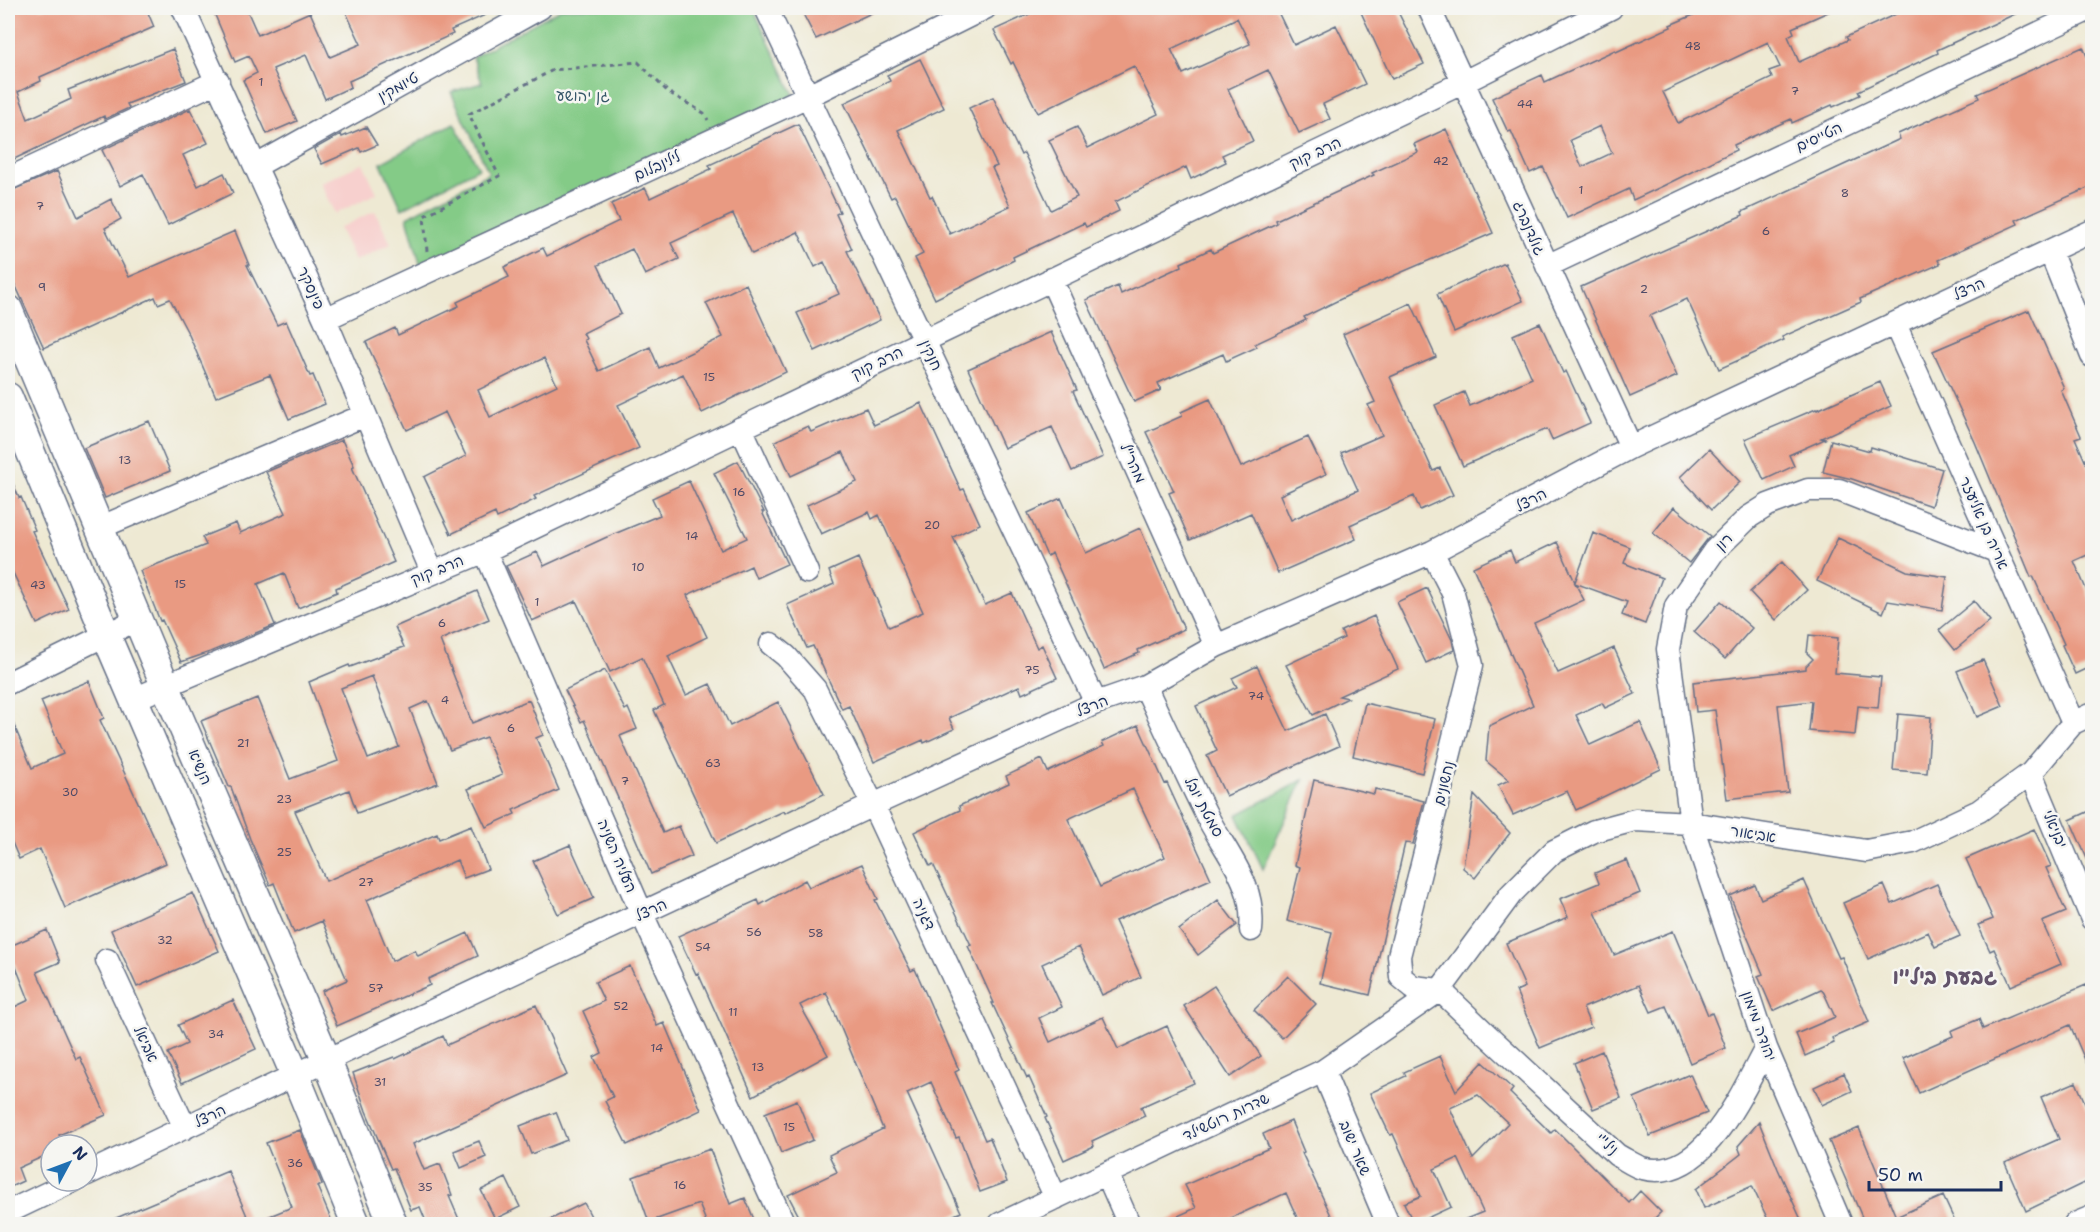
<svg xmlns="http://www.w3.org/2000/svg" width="2100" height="1232" font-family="'Shantell Sans','Playpen Sans Hebrew',sans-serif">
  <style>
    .built { fill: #f7d0ce }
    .green { fill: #84cb87; stroke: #507d72; stroke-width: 1.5 }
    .building { fill: #e99a82; fill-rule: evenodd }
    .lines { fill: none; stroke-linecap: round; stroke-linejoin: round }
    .minor-casing { stroke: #657087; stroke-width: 25 }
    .major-casing { stroke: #657087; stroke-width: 31 }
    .path { stroke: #657087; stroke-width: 3; stroke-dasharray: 4.5 4.5; stroke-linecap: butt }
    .minor { stroke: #fff; stroke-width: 22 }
    .major { stroke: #fff; stroke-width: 28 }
    .labels { text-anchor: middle; stroke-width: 5; stroke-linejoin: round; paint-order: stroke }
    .number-label { font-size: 12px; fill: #4e4a67 }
    .street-label { font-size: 15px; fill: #1b2f5e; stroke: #f6f6f2 }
    .park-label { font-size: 15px; fill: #355668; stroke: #f6f6f2 }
    .district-label { font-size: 21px; font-weight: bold; fill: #63546b; stroke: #f6f6f2 }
  </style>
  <rect width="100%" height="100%" fill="#f6f6f2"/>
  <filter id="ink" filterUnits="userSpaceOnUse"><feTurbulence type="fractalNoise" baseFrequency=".0167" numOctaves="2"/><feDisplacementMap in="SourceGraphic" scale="12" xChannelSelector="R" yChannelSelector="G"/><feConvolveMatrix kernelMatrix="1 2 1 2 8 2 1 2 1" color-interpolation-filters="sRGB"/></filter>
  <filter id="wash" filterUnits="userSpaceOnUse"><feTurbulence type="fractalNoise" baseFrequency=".008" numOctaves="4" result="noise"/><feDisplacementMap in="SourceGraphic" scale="24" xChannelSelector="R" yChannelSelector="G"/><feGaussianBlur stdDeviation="1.35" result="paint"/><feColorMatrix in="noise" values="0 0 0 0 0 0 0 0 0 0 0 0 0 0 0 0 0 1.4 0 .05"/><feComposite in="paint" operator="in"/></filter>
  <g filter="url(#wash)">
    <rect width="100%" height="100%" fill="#eee9d3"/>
    <!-- built -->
    <path class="built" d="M363 163 377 193 335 214 320 183Z
      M375 211 391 244 355 261 339 228Z"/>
    <!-- green -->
    <path class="green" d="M562 8H753L794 95 421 267 407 217 489 173 451 92 482 83 473 57Z
      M454 123 479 168 402 209 381 163Z
      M1303 780 1263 869 1237 815Z"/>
    <g id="blocks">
      <!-- building -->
      <path class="building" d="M8 8H146L154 27 40 77 41 81 18 92 28 119 71 99 68 90 173 49 186 81 127 104 129 108 105 119 104 116 8 162Z
        M212 8H246L258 35 310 12 330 57 361 44 344 8H501L451 30 453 34 349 81 351 87 325 99 306 55 273 69 297 121 267 134 243 80 257 73 249 56 235 62Z
        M800 8H882L816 39Z
        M1043 8H1276L1294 45 1336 25 1365 84 1323 104 1330 119 1299 133 1268 70 1228 89 1253 141 1222 155 1226 162 1191 179 1186 167 1115 202 1119 211 1086 227 1084 223 1013 257 1014 260 935 299 915 258 923 254 895 196 891 198 844 103 890 81 887 75 920 59 944 108 898 130 930 197 932 196 950 234 1010 206 992 168 997 166 969 108 993 97 1021 155 1024 153 1051 210 1077 197 1049 140 1077 127 1088 148 1158 114 1134 66 1038 113 1013 62 1011 64 994 30ZM1237 18 1250 44 1183 74 1171 49Z
        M1359 8H1396L1424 64 1392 79Z
        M1710 8H1837L1792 28 1794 33 1788 36 1799 62 1848 40 1846 37 1909 8H2028L1937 50 1938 53 1858 91 1860 95 1833 107 1832 105 1792 123 1791 119 1734 145 1736 150 1663 186 1633 200 1629 189 1567 218 1543 167 1530 173 1511 131 1508 132 1492 98 1542 75 1545 82 1615 50 1616 52 1671 27 1670 25ZM1768 42 1780 67 1769 71 1772 78 1678 123 1663 92ZM1600 126 1612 153 1582 167 1570 140Z
        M2083 47 2092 68V186L2016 220 2018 224 1938 260 1940 264 1860 299 1861 302 1782 337 1784 340 1719 369 1687 299 1650 316 1677 376 1630 397 1581 287 1743 215 1742 212 1900 139 1898 134 1979 98 1977 94Z
        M190 109 208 143 183 155 198 186 224 173 233 193 168 225 143 174 120 186 102 150Z
        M798 124 840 212 836 214 852 249 847 251 880 320 815 351 797 313 839 294 824 262 815 267 798 232 752 254 733 214 671 243 679 259 645 275 632 249 598 265 621 314 583 333 586 339 584 340 599 371 650 347 659 368 723 337 706 303 746 284 786 372 702 413 683 374 618 405 639 448 534 496 536 499 497 518 495 513 451 534 424 477 466 456 445 412 407 430 366 342 395 328 398 335 459 306 457 302 509 277 504 267 543 248 547 256 619 221 611 204 645 188 650 198 711 169 709 165ZM544 358 557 385 490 417 478 390Z
        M366 127 377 145 361 152 359 148 322 164 314 149 341 134 342 137Z
        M1446 129 1493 233 1351 294 1304 317 1306 320 1255 344 1257 347 1226 361 1223 354 1158 383 1161 390 1134 402 1086 300 1118 286 1121 294 1182 266 1181 263 1211 249 1213 253 1277 223 1276 220 1374 175 1372 173 1418 152 1414 144Z
        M57 171 78 217 111 199 121 219 105 228 129 277 235 231 249 265H247L277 325 286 321 310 376 313 375 325 404 289 419 270 375 216 397 189 335 170 299 158 304 155 297 44 348 8 269V192Z
        M1505 263 1523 301 1454 332 1437 294Z
        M1411 303 1436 357 1390 377 1433 471 1440 468 1453 495 1420 510 1414 496 1350 525 1356 539 1278 573 1251 513 1190 540 1169 493 1174 491 1146 432 1182 416 1181 412 1210 399 1241 467 1308 437 1326 474 1280 495 1291 520 1358 490 1341 453 1382 435 1368 405 1375 402 1343 334Z
        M2029 310 2064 388 2061 390 2081 436 2075 438 2092 477V553L2074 561 2092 603V666L2075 674 2062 645 2064 644 2033 576 2031 577 1975 442 1933 351Z
        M1540 323 1563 373 1566 371 1590 423 1552 440 1547 429 1463 466 1435 405 1464 392 1470 406 1532 378 1513 335Z
        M1051 332 1077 390 1073 391 1103 457 1072 471 1052 427 1004 448 968 369Z
        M1880 382 1891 406 1821 438 1825 439 1789 455 1794 466 1764 480 1745 439 1816 409 1817 410Z
        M921 403 961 490 964 489 980 524 953 537 985 605 1012 593 1037 648 1042 645 1057 678 1022 694 1019 686 949 718 954 729 924 743 923 740 874 762 849 706 842 709 813 646 807 648 787 605 834 584 829 571 858 558 889 627 923 612 879 515 872 519 869 512 821 534 807 505 857 482 843 452 791 476 775 441 808 426 811 432 866 408 874 425Z
        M149 421 170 471 105 498 84 448Z
        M342 440 354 466 352 467 394 562 336 588 337 592 298 608 284 573 258 584 275 625 210 652 181 662 162 620 160 621 140 571 206 545 202 537 236 523 240 533 286 513 266 472Z
        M1831 440 1870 451 1871 447 1942 469 1931 506 1852 479 1823 472Z
        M1709 449 1740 482 1711 510 1680 477Z
        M738 461 764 512H762L787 564 756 578 751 566 687 595 707 637 668 656 686 695 710 684 730 726 778 702 824 794 785 813 784 811 716 843 654 710 664 705 642 657 610 672 576 601 532 621 506 566 537 552 544 566 607 537 660 515 652 498 689 481 721 550 747 538 714 473Z
        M8 471 19 498 21 497 35 530 32 531 69 609 37 624 8 562Z
        M1061 498 1086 553 1140 528 1184 629 1138 650 1139 653 1104 669 1052 553 1047 556 1028 513Z
        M1674 507 1710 536 1689 563 1653 533Z
        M1593 533 1630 547 1624 563 1662 578 1645 624 1622 615 1627 602 1575 583 1584 600 1534 623 1558 673 1614 648 1635 694 1605 708 1602 703 1576 715 1590 745 1640 722 1661 769 1576 810 1567 791 1513 815 1498 785 1509 780 1486 761 1489 726 1533 705 1473 567 1510 550 1515 562 1557 542 1575 582Z
        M1838 538 1907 571 1947 577 1942 610 1888 601 1883 613 1817 581Z
        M1782 562 1807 590 1776 620 1750 592Z
        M1427 588 1452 640 1454 650 1426 663 1397 602Z
        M477 591 489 619 440 640 472 723 529 700 543 735 536 738 559 790 513 810 515 814 486 827 468 789 502 775 486 737 450 750 428 701 410 709 438 783 357 813 349 790 295 811 326 881 437 834 439 839 471 826 488 869 464 878 457 860 367 900 392 961 415 950 418 956 468 933 478 956 428 979 430 985 337 1026 322 991 347 980 322 921 294 933 274 883 270 885 250 839 231 787H229L201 721 257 698 290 779 338 761 309 682 349 665 350 667 404 647 395 627ZM372 676 399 747 368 759 341 688Z
        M1721 601 1752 628 1725 659 1694 632Z
        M1974 601 1990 621 1955 650 1939 630Z
        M1374 616 1398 669 1339 696 1348 698 1313 715 1286 665 1344 638 1341 631Z
        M1809 635 1838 638 1835 673 1881 677 1878 708 1858 706 1855 735 1809 731 1812 701 1778 705 1788 792 1727 799 1715 710 1696 712 1693 682 1806 669V666L1813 659 1807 653Z
        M1983 660 2003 706 1977 717 1957 671Z
        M1257 666 1288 731 1325 714 1339 746 1226 796 1207 756 1217 751 1196 706 1237 687 1232 678Z
        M605 670 625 710 628 708 637 729 620 736 663 833 679 826 692 856 651 874 584 720 581 722 565 690Z
        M89 681 104 718 100 720 166 863 65 908 40 849 19 859 8 833V711L32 768 63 754 41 701Z
        M1365 703 1435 719 1422 773 1353 756Z
        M1898 714 1931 717 1927 773 1893 770Z
        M1138 725 1165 784 1167 783 1211 879 1115 921 1141 977 1102 995 1079 947 1042 964 1062 1007 1039 1018 1050 1042 1103 1017 1118 1049 1167 1026 1194 1083 1141 1107 1145 1116 1092 1141 1094 1146 1064 1160 1045 1118 1047 1117 1029 1077 1027 1078 992 1003H994L968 946 971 945 933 864 930 866 914 832 960 810 959 806 1009 783 1006 776 1042 759 1048 772 1104 746 1102 742ZM1133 789 1165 857 1100 887 1068 819Z
        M1314 780 1374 794 1375 789 1424 801 1413 844 1405 843 1370 995 1320 983 1332 932 1287 921 1300 867 1295 865Z
        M1474 795 1510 833 1475 878 1463 868Z
        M2092 810V870L2070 820Z
        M2034 829 2051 866 2046 868 2066 912 2042 922 2061 964 2011 986 1994 949 1990 951 1978 925 1993 919 1966 859Z
        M570 845 594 898 558 914 533 861Z
        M1627 860 1640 893 1595 912 1614 955 1673 931 1708 1015 1712 1013 1726 1048 1690 1063 1666 1006 1651 1012 1639 985 1583 1008 1591 1027 1540 1048 1516 991 1525 987 1506 943 1568 917 1560 899 1599 883 1595 873Z
        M862 864 878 899 875 900 911 971 915 969 959 1070 955 1072 985 1140 990 1138 1007 1182 980 1192 959 1137 956 1138 931 1082 907 1093 961 1212 934 1224H803L788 1195 837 1172 829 1155 883 1129 826 992 800 1005 828 1055 753 1096 698 973 696 974 678 936 758 900 760 905 805 880 809 887Z
        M1804 880 1839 958 1842 957 1869 1022 1832 1038 1834 1043 1805 1056 1796 1034 1835 1017 1824 993 1821 989 1773 1011 1758 976 1763 974 1730 896 1755 885 1761 899Z
        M1937 884 1960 936 1935 947 1928 932 1868 959 1843 903 1884 885 1892 904Z
        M193 893 219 951 137 987 111 930Z
        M1218 900 1237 925 1198 955 1179 930Z
        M47 930 60 962 37 972 76 1059 80 1057 106 1115 59 1135 64 1145H51V1153L18 1168 23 1181 8 1188V1010L29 1000 8 947Z
        M630 966 657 1026 664 1023 701 1110 627 1145 605 1101 613 1097 594 1057 602 1053 583 1011 604 1001 595 982Z
        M1288 976 1316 1004 1282 1038 1254 1010Z
        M2086 985 2092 999V1076L2070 1025 1919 1093 1903 1058 1953 1036 1951 1031 1979 1019 1983 1029Z
        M1214 986 1261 1056 1230 1077 1184 1006Z
        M233 1000 256 1049 182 1083 168 1053 187 1044 178 1025Z
        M536 1005 567 1075 413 1144 424 1170 440 1164 452 1195 449 1196 461 1224H427L420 1207 411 1210 394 1168 391 1169 366 1111 353 1073 394 1057 395 1059 443 1036 447 1045Z
        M1602 1051 1621 1098 1593 1109 1574 1063Z
        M1440 1056 1456 1091 1483 1062 1513 1089 1510 1093 1551 1133 1555 1129 1629 1203 1640 1191 1661 1212 1649 1224H1454L1483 1212 1458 1158 1434 1169 1451 1207 1414 1224 1404 1203 1421 1196 1393 1134 1390 1135 1370 1093 1406 1076 1404 1072ZM1478 1095 1508 1123 1473 1159 1450 1108Z
        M1844 1073 1852 1091 1822 1105 1814 1087Z
        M1690 1074 1707 1113 1650 1136 1634 1098Z
        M2076 1082 2092 1119V1122L2086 1124 2092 1138V1179L2026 1211 2005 1163 2059 1139 2041 1097Z
        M797 1100 813 1140 781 1153 765 1113Z
        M556 1112 567 1140 531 1154 520 1126Z
        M1291 1121 1304 1152 1302 1153 1335 1224H1300L1286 1193 1218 1224H1160L1196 1208 1185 1185 1269 1148 1263 1134Z
        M1759 1122 1778 1169 1803 1224H1770L1752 1186 1704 1208 1696 1189 1741 1154 1738 1146Z
        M1859 1128 1896 1217 1943 1196 1956 1224H1865L1829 1141Z
        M300 1130 322 1184 317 1186 333 1224H250L292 1207 266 1143Z
        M479 1141 486 1157 461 1168 454 1151Z
        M710 1149 730 1204 745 1198 756 1224H707L699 1204 649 1222 633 1177Z
        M228 1171 247 1216 227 1224H102Z
        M506 1178 520 1207 495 1219 481 1190Z
        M584 1203 595 1224H541Z"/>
    </g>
  </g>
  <g filter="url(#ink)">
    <use href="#blocks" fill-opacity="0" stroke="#657087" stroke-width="1.5"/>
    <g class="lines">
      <defs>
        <path id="minor" d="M183 8 325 319 432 572
          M766 8 1096 703
          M1429 8 1631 447
          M256 166 540 8
          M8 179 218 81
          M2050 251 2092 356
          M1547 266 2092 8
          M1051 279 1216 646
          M325 319 808 96 985 8
          M1895 324 2073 723
          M741 428 807 572
          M99 528 365 415
          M485 551 642 914 784 1224
          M1432 552 1453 593 1472 665 1399 956 1401 977 1413 987 1440 990
          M771 644 786 656 815 689 873 805 1056 1198
          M8 683 138 619
          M1145 686C1165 728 1184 770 1205 812 1224 852 1256 882 1251 930
          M134 699 485 551 1464 82 1611 8
          M2031 773 2092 919
          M107 960 185 1128
          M1440 990 1484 1032 1617 1155C1625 1159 1634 1166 1642 1168 1703 1185 1743 1090 1766 1048
          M1323 1071 1388 1224
          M87 1174 295 1075 873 805 1096 703 1145 686 1216 646 1432 552 1631 447 2092 231
          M1107 1174 1129 1224
          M8 1212 73 1181
          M1000 1224 1323 1071 1440 990 1511 894 1554 851 1594 831 1635 820 1691 823 1866 851 1913 842 1979 811 2031 773 2073 723 2092 714
          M1841 1224 1766 1048 1691 823 1668 649 1676 606 1714 551 1749 517 1768 505 1808 490H1839L1996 551
          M2075 1224 2092 1217"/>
        <path id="major" d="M8 309 165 685 327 1061 393 1224
          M8 397 106 635 295 1075 356 1224"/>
      </defs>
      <!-- minor casing -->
      <use href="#minor" class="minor-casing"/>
      <!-- major casing -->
      <use href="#major" class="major-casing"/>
      <!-- path -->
      <path class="path" d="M427 251 424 216 499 176 469 114 553 70 638 62 668 92 704 113 708 120"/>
      <!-- minor -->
      <use href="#minor" class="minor"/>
      <!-- major -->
      <use href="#major" class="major"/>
    </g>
  </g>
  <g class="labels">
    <!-- number labels -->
    <g class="number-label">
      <text x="1693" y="50">48</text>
      <text x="261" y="86">1</text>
      <text x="1795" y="95">7</text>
      <text x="1525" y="108">44</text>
      <text x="1441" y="165">42</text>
      <text x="1581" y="194">1</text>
      <text x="1845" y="197">8</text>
      <text x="40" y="210">7</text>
      <text x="1766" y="235">6</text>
      <text x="42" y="291">9</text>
      <text x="1644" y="293">2</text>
      <text x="709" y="381">15</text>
      <text x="125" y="464">13</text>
      <text x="739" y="496">16</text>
      <text x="932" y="529">20</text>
      <text x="692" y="540">14</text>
      <text x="638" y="571">10</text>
      <text x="180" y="588">15</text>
      <text x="38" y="589">43</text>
      <text x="537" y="606">1</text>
      <text x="442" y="627">6</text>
      <text x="1032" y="674">75</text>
      <text x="1256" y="700">74</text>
      <text x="445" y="704">4</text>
      <text x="511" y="732">6</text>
      <text x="243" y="747">21</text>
      <text x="713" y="767">63</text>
      <text x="625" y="785">7</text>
      <text x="70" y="796">30</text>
      <text x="284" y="803">23</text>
      <text x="284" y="856">25</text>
      <text x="366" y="886">27</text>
      <text x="754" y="936">56</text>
      <text x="816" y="937">58</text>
      <text x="165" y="944">32</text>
      <text x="703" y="951">54</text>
      <text x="376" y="992">57</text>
      <text x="621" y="1010">52</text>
      <text x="733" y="1016">11</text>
      <text x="216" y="1038">34</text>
      <text x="657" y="1052">14</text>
      <text x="758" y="1071">13</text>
      <text x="380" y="1086">31</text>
      <text x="789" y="1131">15</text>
      <text x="295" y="1167">36</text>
      <text x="680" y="1189">16</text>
      <text x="425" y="1191">35</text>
    </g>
    <!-- street labels -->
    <g class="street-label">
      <text transform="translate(398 87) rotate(-29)" y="5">טיומקין</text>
      <text transform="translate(1819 137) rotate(-25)" y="5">הטייסים</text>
      <text transform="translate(1315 153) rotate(-25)" y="5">הרב קוק</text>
      <text transform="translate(657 166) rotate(-25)" y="5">לילינבלום</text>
      <text transform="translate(1529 228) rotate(66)" y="5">גולדנברג</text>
      <text transform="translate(311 288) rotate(66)" y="5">פינסקר</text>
      <text transform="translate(1969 289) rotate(-25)" y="5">הרצל</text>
      <text transform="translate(931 355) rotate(65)" y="5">חנקין</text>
      <text transform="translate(877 363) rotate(-26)" y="5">הרב קוק</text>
      <text transform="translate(1133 463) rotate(66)" y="5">מהר"ל</text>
      <text transform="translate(1531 500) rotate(-28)" y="5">הרצל</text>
      <text transform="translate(1984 523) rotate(66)" y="5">אריה בן אליעזר</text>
      <text transform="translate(1724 542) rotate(-45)" y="5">רון</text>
      <text transform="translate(437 570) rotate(-22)" y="5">הרב קוק</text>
      <text transform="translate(1092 706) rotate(-22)" y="5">הרצל</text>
      <text transform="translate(200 767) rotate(67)" y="5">הנשיא</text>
      <text transform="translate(1444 783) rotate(-76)" y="5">נחשונים</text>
      <text transform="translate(1204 807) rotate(62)" y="5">סמטת יובל</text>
      <text transform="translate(2055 829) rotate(67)" y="5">יבניאלי</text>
      <text transform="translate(1753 834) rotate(9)" y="5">אביאור</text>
      <text transform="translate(617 856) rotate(67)" y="5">העליה השניה</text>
      <text transform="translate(651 910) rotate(-25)" y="5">הרצל</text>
      <text transform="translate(924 914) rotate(65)" y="5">דגניה</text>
      <text transform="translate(1759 1026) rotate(70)" y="5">יהודה מימון</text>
      <text transform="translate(146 1044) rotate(65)" y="5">אביאל</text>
      <text transform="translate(210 1116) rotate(-26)" y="5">הרצל</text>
      <text transform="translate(1226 1117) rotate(-25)" y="5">שדרות רוטשילד</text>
      <text transform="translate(1607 1144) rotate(41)" y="5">ניל"י</text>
      <text transform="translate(1355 1148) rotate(67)" y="5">שאר ישוב</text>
    </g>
    <!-- park labels -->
    <g class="park-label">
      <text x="583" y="101">גן יהושע</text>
    </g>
    <!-- district labels -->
    <g class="district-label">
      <text x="1945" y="984">גבעת ביל"ו</text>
    </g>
  </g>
  <!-- margin -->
  <rect width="2100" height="1232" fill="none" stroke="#f6f6f2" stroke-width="30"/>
  <!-- north arrow -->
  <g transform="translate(69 1163) rotate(49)"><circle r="28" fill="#f6f6f2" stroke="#9ea6b7" stroke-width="1.5"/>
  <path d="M0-4.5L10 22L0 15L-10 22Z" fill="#1f6fb2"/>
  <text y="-9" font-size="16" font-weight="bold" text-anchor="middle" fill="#1b2f5e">N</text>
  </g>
  <!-- scale -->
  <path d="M1869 1181v9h132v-9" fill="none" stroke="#1b2f5e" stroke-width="3"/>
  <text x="1878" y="1181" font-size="18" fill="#1b2f5e" stroke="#f6f6f2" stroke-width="4.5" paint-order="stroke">50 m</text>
</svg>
